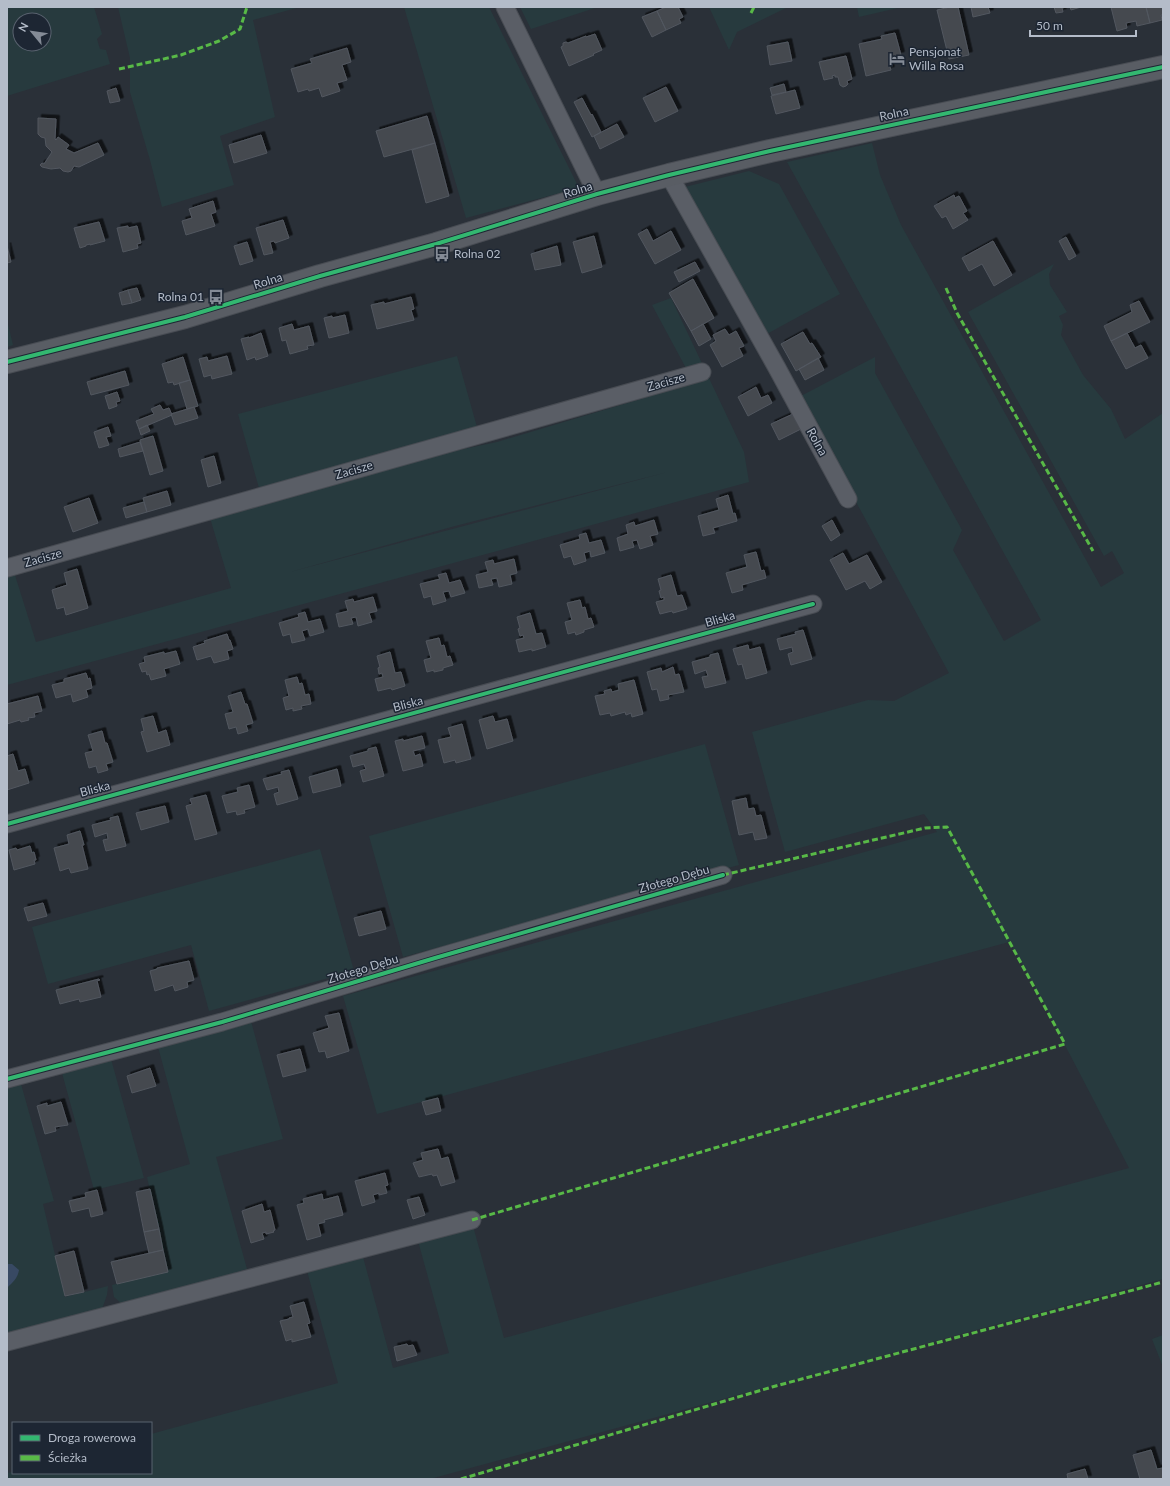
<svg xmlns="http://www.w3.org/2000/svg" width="1170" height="1486" font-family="Lato,sans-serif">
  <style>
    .green { fill: #273a3e; fill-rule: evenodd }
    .water { fill: #384963 }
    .building { fill: #444950; stroke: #52575f; filter: url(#shadow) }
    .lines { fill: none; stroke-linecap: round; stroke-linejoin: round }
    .street-casing { stroke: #484c53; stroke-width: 19 }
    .secondary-casing { stroke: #484c53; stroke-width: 24 }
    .street { stroke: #5a5e66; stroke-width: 17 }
    .secondary { stroke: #595d64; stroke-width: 22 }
    .quiet { stroke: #58b947; stroke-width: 3; stroke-dasharray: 6 3; stroke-linecap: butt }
    .cycleway-casing { stroke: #1d2633; stroke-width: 6 }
    .cycleway { stroke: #33b770; stroke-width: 4 }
    .labels { text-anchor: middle; stroke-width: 3; stroke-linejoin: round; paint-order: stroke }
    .poi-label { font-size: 12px; fill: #b4bcc9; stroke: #1d2633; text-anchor: start }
    .street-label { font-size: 12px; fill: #b4bcc9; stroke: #1d2633 }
  </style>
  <defs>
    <filter id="shadow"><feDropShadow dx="3.5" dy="-3.5" stdDeviation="0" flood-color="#0009"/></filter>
  </defs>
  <rect width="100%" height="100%" fill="#2a3038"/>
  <!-- green -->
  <path class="green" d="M7 7H94L102 34 97 39 100 49 106 50 110 64 7 96ZM20 20H44V44H20Z
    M118 7H300L253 20 275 117 220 136 234 185 162 207 150 160 130 92V58Z
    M404 7H489L579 188 466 218Z
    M520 7H598L531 29Z
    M709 7H788L737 32 729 50Z
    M857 7H902L859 17Z
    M872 143 880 175 901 225 1101 587 1124 573 1112 551 1104 556 968 312 1054 264 1049 274 1050 285 1067 312 1059 316 1063 325 1061 335 1083 375 1111 409 1125 439 1163 413V1279L430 1479H7V1473L13 1472V1473H151V1434L338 1383 307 1271 363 1257 393 1368 449 1353 418 1241 473 1226 504 1338 1129 1168 1030 978 1009 942 377 1114 343 996 937 832 924 814 785 852 752 732 868 700 894 701 949 673 799 397 875 357V373L962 530 953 550 1004 641 1041 620 787 162Z
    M749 171 779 184 840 294 765 335 685 187Z
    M671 298 744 452 749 482 7 685V574L14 572 36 642 231 588 210 518 435 455 497 442 694 383 652 305ZM668 472 290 572 455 526Z
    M7 320 13 345 7 347Z
    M457 356 477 427 259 488 238 414Z
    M705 744 739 865 403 957 369 836Z
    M320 849 354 971 209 1011 191 945 48 984 32 927Z
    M251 1021 283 1139 216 1157 247 1269 173 1292 122 1304 114 1297 112 1285 168 1272 147 1177 190 1164 158 1047Z
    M111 1059 144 1178 94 1190 62 1073Z
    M21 1084 54 1201 43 1204 65 1297 108 1286 107 1295 102 1309 7 1335V1087Z
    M1163 1335V1367L1152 1339Z"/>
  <!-- water -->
  <path class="water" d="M7 1264H12L19 1270C18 1278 12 1283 7 1288Z"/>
  <!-- building -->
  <path class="building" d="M666 7H678L683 17 679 19 681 23 666 30 657 11Z
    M950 7H958L969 55 949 59 937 10Z
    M971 7H988L990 13 973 17Z
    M1054 7H1066L1062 8 1063 12 1056 13Z
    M1070 7H1081L1071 10Z
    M1111 7H1146L1150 23 1137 26 1136 21 1126 23 1127 28 1117 31Z
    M1146 7H1163V15H1161L1162 20 1150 23Z
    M657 11 666 30 652 37 642 17Z
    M895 33 901 55 892 57 893 63 889 64 891 70 866 76 859 44 882 39 881 36Z
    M595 34 602 50 593 54 594 55 569 66 561 47 563 46V43L566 42 568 43 586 36V37Z
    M788 42 792 61 770 65 767 46Z
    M347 48 351 62 342 65 347 80 337 83 340 91 322 97 319 88 309 91 308 89 298 92 291 69 312 63 310 59Z
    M846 56 852 79 847 81 848 84 846 86 843 87 840 85 838 77H835V75L832 76 833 78 824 80 819 62Z
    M784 84 786 92 772 95 770 88Z
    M666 87 678 111 655 122 643 98Z
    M116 88 120 101 110 103 107 91Z
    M795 90 800 108 776 114 771 96Z
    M582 98 591 115 592 114 601 132 594 136 592 137 574 102Z
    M427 116 435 143 384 157 376 131Z
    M38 118 56 119 55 139 56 140 58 137 69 145 66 149 74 153 98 143 104 155 79 167 74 166 71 171 68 172 63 171 60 168 51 169 42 167 40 165 42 163 44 164 52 152 46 146 45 138 41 137 38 134Z
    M617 124 624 137 600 149 594 136Z
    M261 135 267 153 234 163 229 145Z
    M435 143 449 196 426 203 412 150Z
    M954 195 955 198 959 196 967 211 963 213 968 220 953 229 946 216 942 218 934 206Z
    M213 201 216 212 211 214 215 226 186 235 182 221 192 218 189 209Z
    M283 220 289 238 275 243 274 241 270 242 273 253 264 255 256 228Z
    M99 222 105 241 90 245V244L86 245V246L80 248 74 228Z
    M128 226V228L137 226 141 243 137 244 138 248 123 252 117 228Z
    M647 229 653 241 671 231 681 250 655 264 638 234Z
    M594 236 602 267 582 273 573 242Z
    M1066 237 1076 256 1069 260 1059 241Z
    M993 241 1012 275 994 286 982 264 969 271 962 258Z
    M247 242 253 261 240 265 234 246Z
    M7 246 11 262 7 263Z
    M557 246 561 265 535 270 531 254Z
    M695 262 700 271 679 282 674 272Z
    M693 279 714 318 691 331 669 293Z
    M137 288 141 300 132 303 128 290Z
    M128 290 132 303 122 305 119 293Z
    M411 297 414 309 411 310 414 320 377 329 371 305 384 302V304Z
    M1139 301 1150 322 1111 341 1104 326 1132 312 1130 305Z
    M345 315 349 333 329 338 324 318 332 316V318Z
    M292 324 294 330 309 326 314 345 307 346 308 349 290 354 286 340 282 341 279 328Z
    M703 324 711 339 699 346 691 331Z
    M725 329 729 335 736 331 744 346 739 348 743 356 722 367 710 345 716 341 713 335Z
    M803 332 810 344 812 343 821 357 796 371 781 344Z
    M261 333 268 356 256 360 255 357 247 360 241 339 249 337V338Z
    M1127 333 1135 348 1141 345 1148 358 1126 369 1111 341Z
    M227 356 232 374 212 379 211 375 204 377 199 359 207 357 208 361Z
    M183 357 190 380 174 385 173 382 168 383 162 364Z
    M818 358 824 370 805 380 799 369Z
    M125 371 129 385 91 395 87 382Z
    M190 380 198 406 187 409 179 383Z
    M756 387 761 398 768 395 772 403 748 416 738 397Z
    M117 392 120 401 116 402 117 406 109 409 105 396Z
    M160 405 163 410 169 408 172 415 139 429 136 421 154 414 151 409Z
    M194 407 198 418 175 425 171 414Z
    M795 413 803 428 779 440 771 424Z
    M147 425 150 431 141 435 139 429Z
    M108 427 111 436 106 437 109 445 99 448 94 432Z
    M153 436 163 471 150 475 140 440Z
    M140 442 143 451 120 457 118 449Z
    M214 456 221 483 208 487 201 460Z
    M167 491 171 505 147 512 143 498Z
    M728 495 733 514 735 513 737 521 713 528 715 533 703 536 698 516 719 510 716 499Z
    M89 498 98 523 73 532 64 507Z
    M144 502 147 512 126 518 123 508Z
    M654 520 658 534 650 536 653 545 640 549 637 540 632 541 634 547 620 551 617 538 628 534 626 525 634 522 635 526Z
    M832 520 840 535 831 541 822 526Z
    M586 533 589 543 601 540 605 553 591 557 590 551 584 553 586 561 574 565 571 556 564 558 560 545 580 539 579 535Z
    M756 552 761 571 764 570 766 578 742 585 743 590 732 593 726 573 747 567 744 555Z
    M843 553 849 564 867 555 882 582 870 589 865 581 846 590 830 560Z
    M514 559 517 573 510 575 512 584 499 587 497 578 491 579 493 585 479 588 476 575 488 572 485 562 493 560 494 564Z
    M77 569 88 608 66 615 64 607 57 609 52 590 67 585 64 573Z
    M446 573 449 583 460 580 465 593 451 597 449 591 443 592 446 601 433 605 431 596 424 598 420 584 440 579 438 575Z
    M671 575 677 596 682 595 687 609 673 613 672 611 660 614 656 602 664 600V597L661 598 659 591 661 590 658 579Z
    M373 597 377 611 369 613 372 622 358 626 356 617 351 618 353 624 339 627 336 614 348 611 345 601 353 599 354 602Z
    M580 600 582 608 585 607 588 619 591 618 594 627 584 630V632L576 635 575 632 568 634 565 622 572 620 567 603Z
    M305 612 308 622 320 619 324 632 310 636 308 629 302 631 305 640 292 643 290 634 283 636 279 623 299 617 298 614Z
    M530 613 536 634 542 633 546 647 532 651V649L519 652 516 640 524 638 523 635 520 636 518 629 520 628 517 617Z
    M803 630 812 659 791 665 788 654 793 652 792 647 780 650 777 639 796 634 795 632Z
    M227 634 229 640H230L233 649 227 651 229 659 214 663 211 656 197 660 193 647 205 643 204 641Z
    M439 638 441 646 444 645 447 657 450 656 453 665 443 668V670L434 672V670L427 672 424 660 431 658 426 641Z
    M748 645 749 650 760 647 767 673 746 679 742 664 738 665 733 649Z
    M176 651 180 664 164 669 166 676 151 680 149 674 147 675 146 671 142 672 139 664 145 662 144 657 164 652V654Z
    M390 652 395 673 401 672 405 686 392 690 391 688 378 691 375 679 383 677 382 673 379 674 378 668 380 667 377 656Z
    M718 653 726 683 705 688 702 677 708 676 706 670 695 674 692 662 710 657V655Z
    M673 667 675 675 679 674 684 692 668 695 669 699 660 701 657 689 652 690 647 672 661 668 662 672Z
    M86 673 88 679 90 678 92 688 86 690 88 697 73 702 71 694 56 698 52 685 64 682V679Z
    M297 677 299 684 302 683 305 695 309 694 311 704 301 706 302 709 293 711V708L286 710 283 698 289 696 285 680Z
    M634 680 643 714 632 717 631 713 626 715 625 712 611 716 610 713 600 715 595 696 605 694 604 691 611 689 612 692 619 690 618 684Z
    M241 692 245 704H247L253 723 246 725 248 731 238 734 236 727 229 729 225 714 233 712 228 696Z
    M38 696 42 711 34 713 35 717 28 718 29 720 21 722 20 720 7 724V704Z
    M153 716 158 733 166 730 170 745 147 752 141 732 144 731 141 719Z
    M493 716 495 722 507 719 513 741 487 749 479 720Z
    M462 724 471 759 456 763 455 760 444 763 438 740 451 737 448 728Z
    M102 731 105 743H107L113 762 106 764 108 770 98 773 96 766 89 768 85 753 93 751 88 735Z
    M422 736 425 748 413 751 415 756 420 754 423 766 403 771 395 741 403 739V741Z
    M376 747 384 776 363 782 360 771 366 769 364 764 353 767 350 756 368 751V749Z
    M13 754 18 771 25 769 29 783 7 790V756Z
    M337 769 341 786 313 793 309 777Z
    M289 770 298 799 277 805 274 794 279 792 278 787 267 790 263 779 282 774 281 772Z
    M249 785 255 807 244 810 245 813 237 815 236 811 227 813 222 796 238 792 237 788Z
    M206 795 217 834 195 840 186 806 192 804 190 799Z
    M746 798 748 809 754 808 756 816 761 815 767 838 755 840 753 832 739 835 732 801Z
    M165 806 169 822 141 830 136 813Z
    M118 816 126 846 106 851 103 840 108 839 107 833 95 837 92 825 111 820 110 818Z
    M80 831 84 845H82L88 869 71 873 69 868 60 871 54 848 69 844 67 835Z
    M30 846 32 853 34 852 36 860H34L35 864 14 870 9 850 16 848 17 850Z
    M43 903 47 916 28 921 24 908Z
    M381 911 386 929 359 936 354 918Z
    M189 961 194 980 187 982 188 987 175 991 173 985 155 991 150 971 157 969V968Z
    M99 979 100 980 97 981 101 997 80 1002 79 999 60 1004 56 990Z
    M339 1013 349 1051 327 1058 325 1051 319 1052 313 1033 329 1028 325 1016Z
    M300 1049 306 1071 283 1077 277 1055Z
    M150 1068 156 1086 132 1093 127 1076Z
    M438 1098 441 1111 426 1115 422 1102Z
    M61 1102 68 1125 55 1127 56 1131 45 1134 37 1106 47 1103V1106Z
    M438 1149 441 1159 448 1157 455 1182 441 1186 437 1175 433 1176 432 1174 419 1177 413 1163 423 1160 421 1153Z
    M385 1173 388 1185 385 1186 387 1193 379 1195V1193L373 1195 375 1202 362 1206 355 1181Z
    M150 1189 159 1229 144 1232 136 1192Z
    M97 1190 103 1214 91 1217 89 1208 72 1212 69 1201 86 1197 85 1193Z
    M322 1194 323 1200 338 1196 343 1215 324 1220 325 1222 318 1224 321 1236 307 1240 297 1205 304 1203 303 1199Z
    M419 1197 425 1215 413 1219 407 1200Z
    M262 1204 264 1212 270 1210 275 1230 273 1231 274 1232 266 1234V1232L262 1233 264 1239 251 1243 242 1211Z
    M159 1229 163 1250 149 1253 144 1232Z
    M163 1250 168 1272 117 1284 111 1262Z
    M74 1251 84 1292 65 1296 55 1256Z
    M304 1302 310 1323 307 1324 311 1337 292 1342V1339L286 1341 280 1321 289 1319V1318L293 1317 290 1306Z
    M407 1344 408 1346 413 1345 417 1355 397 1361 394 1347Z
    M1151 1450 1157 1469 1163 1468V1479H1140L1133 1455Z
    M1085 1469 1088 1479H1068L1067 1474Z"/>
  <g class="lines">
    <defs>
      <path id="street" d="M505 7 597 194
        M669 175 777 368 848 499
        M7 568 702 372
        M7 824 813 604
        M7 1079 222 1022 435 958 723 875
        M7 1342 472 1220"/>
      <path id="secondary" d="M7 362 185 317 320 276 436 244 597 194 669 175 770 151 1163 67"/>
    </defs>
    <!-- street casing -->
    <use href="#street" class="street-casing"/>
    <!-- secondary casing -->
    <use href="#secondary" class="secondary-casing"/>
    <!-- street -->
    <use href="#street" class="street"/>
    <!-- secondary -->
    <use href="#secondary" class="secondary"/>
    <!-- quiet -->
    <path class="quiet" d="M751 13 754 7
      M119 69 181 55 219 41 240 29 247 7
      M946 288 957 313 1093 551
      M472 1220 1065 1044 947 827 925 828 723 875
      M461 1479 772 1387 1163 1282"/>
    <defs>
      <path id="cycleway" d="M7 362 185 317 320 276 436 244 597 194 669 175 770 151 1163 67
        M7 824 813 604
        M7 1079 222 1022 435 958 723 875"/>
    </defs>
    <!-- cycleway casing -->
    <use href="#cycleway" class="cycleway-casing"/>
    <!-- cycleway -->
    <use href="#cycleway" class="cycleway"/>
  </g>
  <!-- icons -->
  <defs>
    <symbol id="hotel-bare" viewBox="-9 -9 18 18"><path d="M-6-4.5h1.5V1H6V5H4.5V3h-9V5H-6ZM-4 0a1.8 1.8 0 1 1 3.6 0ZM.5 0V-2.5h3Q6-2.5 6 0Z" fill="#848b96" stroke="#1d2633" stroke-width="2.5" paint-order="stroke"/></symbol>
    <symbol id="bus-bare" viewBox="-9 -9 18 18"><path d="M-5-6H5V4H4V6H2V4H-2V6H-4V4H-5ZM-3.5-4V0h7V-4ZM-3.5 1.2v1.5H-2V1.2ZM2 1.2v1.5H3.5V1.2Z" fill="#848b96" stroke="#1d2633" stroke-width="2.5" paint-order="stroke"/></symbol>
  </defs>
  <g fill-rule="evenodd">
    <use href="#hotel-bare" x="886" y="48" width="22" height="22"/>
    <use href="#bus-bare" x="431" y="243" width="22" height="22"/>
    <use href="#bus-bare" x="205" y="286" width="22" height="22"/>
  </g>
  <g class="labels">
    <!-- poi labels -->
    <g class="poi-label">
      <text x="909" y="56">Pensjonat<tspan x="909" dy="14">Willa Rosa</tspan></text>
      <text x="454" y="258">Rolna 02</text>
      <text x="204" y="301" text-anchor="end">Rolna 01</text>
    </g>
    <!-- street labels -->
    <g class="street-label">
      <text transform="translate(894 114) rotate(-12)" y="4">Rolna</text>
      <text transform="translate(578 190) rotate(-17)" y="4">Rolna</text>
      <text transform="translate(268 281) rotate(-17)" y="4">Rolna</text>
      <text transform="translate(666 382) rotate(-16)" y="4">Zacisze</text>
      <text transform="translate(817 442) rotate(61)" y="4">Rolna</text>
      <text transform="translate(354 470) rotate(-16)" y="4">Zacisze</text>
      <text transform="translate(43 558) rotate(-16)" y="4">Zacisze</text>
      <text transform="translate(720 619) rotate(-16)" y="4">Bliska</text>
      <text transform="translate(408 704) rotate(-15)" y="4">Bliska</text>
      <text transform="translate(95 789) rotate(-15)" y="4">Bliska</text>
      <text transform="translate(674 879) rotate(-16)" y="4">Złotego Dębu</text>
      <text transform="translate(363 969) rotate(-17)" y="4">Złotego Dębu</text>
    </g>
  </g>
  <!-- border -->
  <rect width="1170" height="1486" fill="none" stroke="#b4bcc9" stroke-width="16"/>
  <!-- legend -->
  <rect x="12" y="1422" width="140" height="52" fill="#1d2633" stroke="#59626f"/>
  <rect x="20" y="1435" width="20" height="6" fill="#33b770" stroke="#59626f"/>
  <text x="48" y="1442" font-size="12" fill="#b4bcc9">Droga rowerowa</text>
  <rect x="20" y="1455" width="20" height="6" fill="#58b947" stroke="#59626f"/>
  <text x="48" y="1462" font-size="12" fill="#b4bcc9">Ścieżka</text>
  <!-- north arrow -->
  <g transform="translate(32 32) rotate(299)"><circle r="19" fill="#1d2633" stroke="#59626f"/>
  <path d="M0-3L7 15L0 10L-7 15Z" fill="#848b96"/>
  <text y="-6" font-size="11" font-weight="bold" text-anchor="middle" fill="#b4bcc9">N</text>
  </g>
  <!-- scale -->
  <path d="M1030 30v6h106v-6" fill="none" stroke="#b4bcc9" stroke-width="2"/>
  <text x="1036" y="30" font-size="12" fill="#b4bcc9" stroke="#1d2633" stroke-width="3" paint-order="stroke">50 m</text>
</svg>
